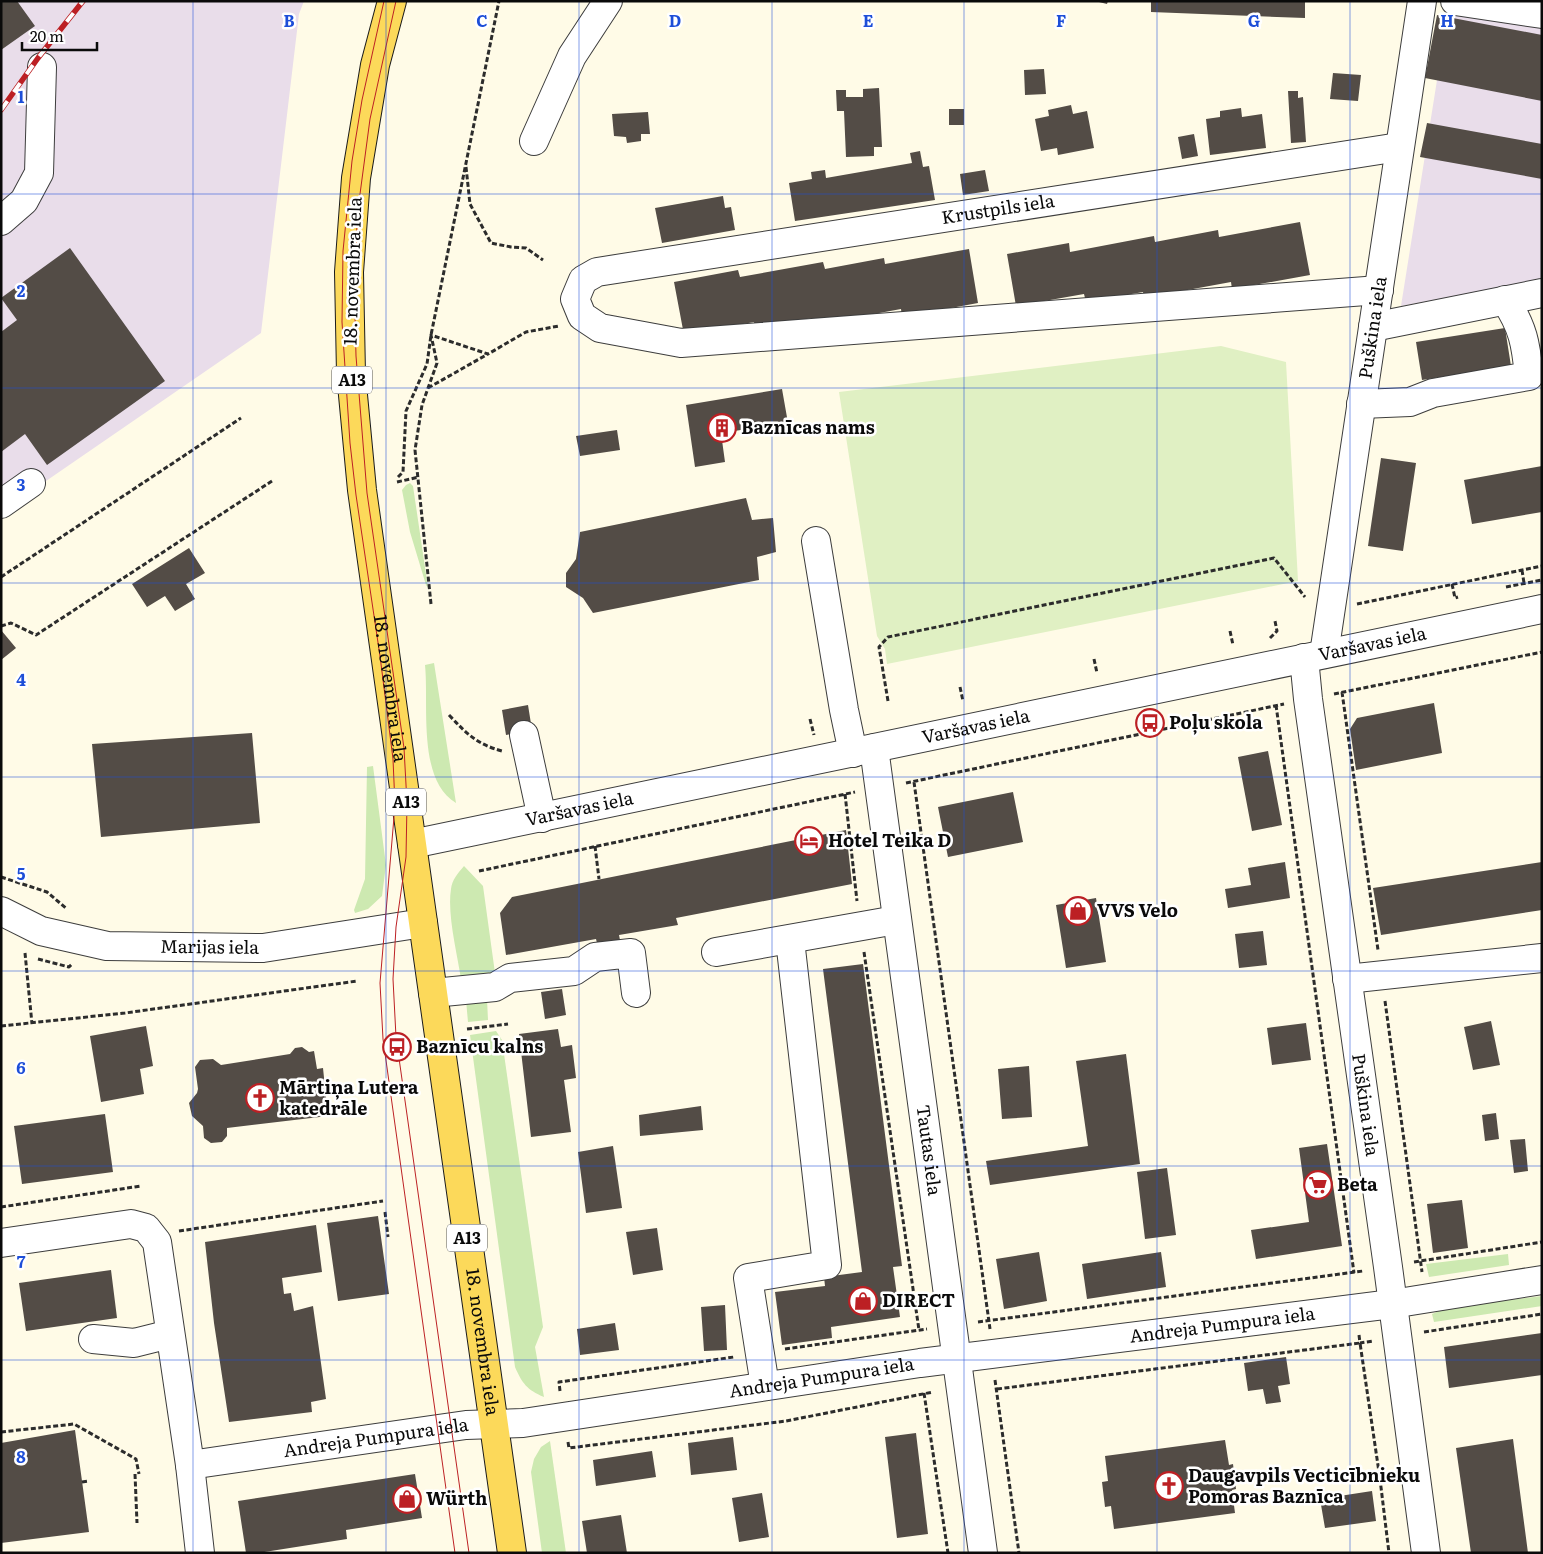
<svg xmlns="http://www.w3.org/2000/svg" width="1543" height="1554" font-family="Literata,serif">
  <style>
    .industrial { fill: #e9ddea }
    .green { fill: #cde9b1 }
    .pitch { fill: #e0f0c3 }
    .building { fill: #534c46 }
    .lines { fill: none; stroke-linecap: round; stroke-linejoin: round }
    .minor-casing { stroke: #3d3d3d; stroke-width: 30 }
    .major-casing { stroke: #1b1b1b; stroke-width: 30 }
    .path { stroke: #2c2c2c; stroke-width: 3; stroke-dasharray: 5 2.5; stroke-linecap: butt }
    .minor { stroke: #fff; stroke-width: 28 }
    .major { stroke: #fcd95a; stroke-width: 28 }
    .tram { stroke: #bc2024; stroke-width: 1 }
    .rail-casing { stroke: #bc2024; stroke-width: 5.5 }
    .rail { stroke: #fff; stroke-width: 4; stroke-dasharray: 11; stroke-linecap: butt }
    .grid { fill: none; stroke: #1d4ed8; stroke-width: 1; stroke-opacity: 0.55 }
    .labels { text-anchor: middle; stroke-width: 5; stroke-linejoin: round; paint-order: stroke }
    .shield { fill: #fff; stroke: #545454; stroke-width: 1 }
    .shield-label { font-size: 16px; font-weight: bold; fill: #0a0a0a }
    .street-label { font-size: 18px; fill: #0a0a0a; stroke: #fff }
    .poi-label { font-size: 18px; font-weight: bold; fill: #0a0a0a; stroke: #fff; text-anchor: start }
    .grid-label { font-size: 16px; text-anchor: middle; font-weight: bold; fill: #1d4ed8; stroke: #fff; stroke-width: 5; stroke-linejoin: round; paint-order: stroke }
  </style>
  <rect width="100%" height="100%" fill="#fffbe7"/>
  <!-- industrial -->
  <path class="industrial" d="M1 1H304L299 14 261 333 1 512Z
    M1449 5 1542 18V280L1401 306Z"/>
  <!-- green -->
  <path class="green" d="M410 483 413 486 428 588 426 585 410 532 402 490 406 485Z
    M434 663 456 803C417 780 429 705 425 665Z
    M373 766 386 865 382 896 368 909 355 913 354 910 365 879 367 767Z
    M464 866 483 886 495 973 461 979C457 953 447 914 451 889 452 880 458 873 464 866Z
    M487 999 488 1020 468 1022 466 1000Z
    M496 1031 502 1040 543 1327 535 1347 544 1397C527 1390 522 1383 515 1367L470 1035Z
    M1508 1254 1509 1265 1429 1277 1426 1264Z
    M1542 1296V1306L1434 1322 1432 1314 1446 1308Z
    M550 1441 566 1553H542L531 1472 534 1459 541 1447Z"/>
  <!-- pitch -->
  <path class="pitch" d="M1221 346 1286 362 1298 581 887 664 885 649 877 636 839 392Z"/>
  <!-- building -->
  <path class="building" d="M1 1H17L35 26 1 50Z
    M1095 1H1108L1107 4Z
    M1151 1H1305V18L1151 12Z
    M1437 15 1542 35V101L1425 78Z
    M1044 69 1046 94 1025 95 1024 70Z
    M1333 73 1361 75 1358 101 1330 99Z
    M879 88 882 147H874V156L846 157 844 111H837L836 90H846V97H863V89Z
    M1288 91H1298V98L1303 97 1306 142 1291 143Z
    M1071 105 1073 114 1087 111 1094 148 1058 155 1057 148 1041 151 1035 119 1049 116 1048 110Z
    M1241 108 1242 117 1262 114 1266 148 1210 155 1206 119 1220 117V111Z
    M949 109H964V125H949Z
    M648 112 650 134H641V141L627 143 626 137 614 136 612 114Z
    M1427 123 1542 144V179L1420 157Z
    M1194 134 1198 156 1182 159 1178 137Z
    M920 151 923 167 929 166 935 200 795 221 789 183 812 179 811 172 825 170 826 178 912 163 910 153Z
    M985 170 989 191 963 195 960 174Z
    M723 196 725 208 731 207 735 230 662 243 655 208Z
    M1300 222 1310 275 1232 289 1231 282 1144 298 1143 292 1086 302 1084 294 1016 306 1007 254 1069 243 1070 252 1154 236 1155 242 1218 230 1219 237Z
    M70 248 165 381 47 465 25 434 1 452V332L17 320 1 298Z
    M969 249 978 303 902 317 901 309 814 325 812 318 755 329 754 322 684 335 674 282 738 270 740 277 823 262 825 269 884 258 885 264Z
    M1505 328 1511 366 1422 380 1416 342Z
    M782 389 788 423 721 433 725 462 695 467 686 405Z
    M617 430 620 450 580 456 576 436Z
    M1381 458 1416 463 1403 551 1368 546Z
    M1542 466V512L1472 524 1464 480Z
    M746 498 752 520 773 518 776 552 757 557 759 580 593 613 583 598 566 587V573L576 559 580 532Z
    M189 548 205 573 186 584 195 599 175 611 165 596 147 607 132 584Z
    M1 630 16 648 1 660Z
    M1434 703 1442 753 1356 770 1350 729 1357 718Z
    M528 705 532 730 506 735 502 710Z
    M252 733 260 823 101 837 92 744Z
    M1268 751 1282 825 1252 831 1238 757Z
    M1013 792 1023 842 948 857 938 807Z
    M846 830 852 884 676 918 678 925 619 935 620 940 615 946 597 943 596 939 506 955 500 913 512 897Z
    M1285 862 1290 898 1228 908 1225 889 1251 885 1248 868Z
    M1542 862V910L1381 935 1373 888Z
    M1096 898 1106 962 1066 968 1056 905Z
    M1263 931 1267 965 1239 968 1235 934Z
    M863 964 902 1266 893 1267 900 1317 831 1327 832 1338 782 1345 775 1292 825 1286 824 1277 862 1272 823 969Z
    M562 989 566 1015 545 1019 541 992Z
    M1491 1021 1500 1065 1473 1070 1464 1027Z
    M1306 1023 1311 1060 1272 1065 1267 1028Z
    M146 1026 153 1066 140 1069 144 1094 101 1102 90 1036Z
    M558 1029 561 1047 572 1045 576 1078 564 1080 571 1132 531 1137 519 1034Z
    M302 1047 309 1052 314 1051 317 1069 323 1068 328 1116 227 1128V1136L222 1142 211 1143 204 1138 203 1126 192 1116 189 1103 197 1093 198 1089 195 1067 200 1060 213 1059 221 1065 290 1054 295 1048Z
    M1126 1054 1140 1164 990 1185 986 1161 1088 1146 1076 1061Z
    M1029 1066 1032 1117 1002 1119 998 1069Z
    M701 1106 703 1130 640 1136 639 1115Z
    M1496 1113 1499 1139 1485 1141 1482 1115Z
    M105 1114 113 1172 22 1184 14 1126Z
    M1525 1139 1528 1171 1514 1173 1510 1140Z
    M1327 1144 1342 1246 1256 1259 1251 1230 1309 1222 1299 1148Z
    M613 1146 622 1208 586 1213 578 1152Z
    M1167 1168 1176 1235 1145 1239 1137 1172Z
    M1462 1200 1468 1248 1433 1253 1427 1204Z
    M378 1216 389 1294 338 1301 327 1223Z
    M316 1225 322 1272 282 1278 284 1294 291 1293 294 1311 313 1306 326 1399 311 1402 312 1412 229 1422 214 1323 205 1242Z
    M657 1228 663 1270 633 1275 626 1232Z
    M1039 1252 1047 1301 1004 1309 996 1259Z
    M1161 1252 1166 1287 1087 1299 1082 1264Z
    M111 1270 117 1318 26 1331 19 1283Z
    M725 1305 727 1350 704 1351 701 1307Z
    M615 1323 619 1350 580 1355 577 1329Z
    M1542 1333V1375L1449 1388 1444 1347Z
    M1286 1357 1290 1384 1278 1386 1281 1402 1266 1404 1263 1389 1248 1391 1244 1363Z
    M75 1430 89 1532 1 1543V1443Z
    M916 1433 928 1534 897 1538 885 1437Z
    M733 1437 737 1470 691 1475 688 1443Z
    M1513 1439 1528 1553H1471L1456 1448Z
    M1225 1440 1229 1465 1233 1464 1236 1489 1232 1490 1235 1513 1114 1529 1111 1506 1105 1507 1102 1482 1108 1481 1105 1456Z
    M652 1451 656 1477 596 1486 593 1460Z
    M415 1474 422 1518 346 1530 347 1539 258 1553H246L238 1501Z
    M1372 1491 1376 1521 1325 1528 1320 1499Z
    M762 1493 769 1537 739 1542 732 1498Z
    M621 1515 627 1553H587L582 1521Z"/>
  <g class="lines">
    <defs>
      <g id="minor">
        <path d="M1455 1 1542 14"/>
        <path d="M534 141 572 56 608 1"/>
        <path d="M1 221 24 201 39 173 42 67"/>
        <path id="s1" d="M1379 290 681 343 600 328 582 316 575 299 583 280 597 272 1399 147"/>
        <path d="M1373 327 1542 293"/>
        <path d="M1361 404 1410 402 1433 393 1529 376C1526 344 1523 327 1505 300"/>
        <path d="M1 504 31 483"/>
        <path d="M816 541 844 710 853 753"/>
        <path id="s2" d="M1324 654 1422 1"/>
        <path id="s3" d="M1304 658 1308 699 1388 1267 1426 1553"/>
        <path d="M524 735 542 818"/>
        <path id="s4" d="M874 748 983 1553"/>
        <path id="s5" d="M412 844 1542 609"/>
        <path id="s6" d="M1 911 41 931 107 946 263 948 423 923"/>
        <path d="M716 952 896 920"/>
        <path d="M1347 979 1542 958"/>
        <path d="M433 993 495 987 510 978 574 971 595 957 631 953 636 993"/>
        <path d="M1 1243 131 1224 146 1228 157 1242 190 1465 200 1553"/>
        <path d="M93 1339 134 1343 170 1334"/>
        <path d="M765 1386 748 1278 827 1265 790 940"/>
        <path id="s7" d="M190 1465 438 1429 466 1425 523 1423 920 1363 1392 1304 1542 1280"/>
      </g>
      <g id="major">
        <path id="s8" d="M392 1 375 65 356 178 349 272 351 374 362 490 512 1553"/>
      </g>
    </defs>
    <!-- minor casing -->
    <use href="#minor" class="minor-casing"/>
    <!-- major casing -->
    <use href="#major" class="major-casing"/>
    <!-- path -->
    <path class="path" d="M466 167 470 204 491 243 511 247 526 248 543 260
      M428 388 488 354
      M398 477 403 472 406 411 427 364 431 335 499 1
      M397 482 419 477
      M1522 570 1524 583
      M1 577 241 418
      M1452 584 1455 598 1458 597
      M1506 587 1542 580
      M431 604 415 450 422 405 437 363 431 335 488 354 526 332 559 326
      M1357 604 1542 566
      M1 626 11 623 36 635 272 481
      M1230 631 1233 645
      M1270 638 1277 631 1275 621
      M1094 659 1097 673
      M960 687 963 701
      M1342 692 1378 950
      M1334 694 1542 652
      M888 701 879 647 888 637 1274 558 1305 597
      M1276 705 1354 1273
      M449 715C466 733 476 744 502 751
      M810 719 814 735
      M914 782 990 1329
      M906 783 1284 704
      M845 794 857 901
      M595 846 599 879
      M479 871 855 792
      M1 877 47 892 67 909
      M864 952 919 1330
      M25 953 32 1024
      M38 959 69 967 72 964
      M1385 1001 1422 1272
      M1 1026 125 1013 357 981
      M467 1029 508 1024
      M1 1207 141 1186
      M385 1212 388 1237
      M179 1231 383 1201
      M1414 1262 1542 1242
      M978 1322 1363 1271
      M1424 1332 1542 1314
      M1359 1335 1360 1343 1373 1341
      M785 1349 927 1329
      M995 1380 1019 1553
      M997 1389 1360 1343 1380 1479 1389 1553
      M560 1391 559 1382 734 1357
      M924 1393 948 1553
      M1 1432 74 1424 136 1459 139 1474
      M568 1442 569 1448 786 1421 933 1392
      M135 1474 137 1523
      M82 1482 89 1481"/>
    <!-- minor -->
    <use href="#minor" class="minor"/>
    <!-- major -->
    <use href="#major" class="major"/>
    <!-- tram -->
    <path class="tram" d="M384 1 362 100 352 161 343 251 342 322 350 443 356 495 380 656 393 759 395 805 380 983 383 1039 455 1553
      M396 1 370 119 358 209 354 277 356 356 367 493 404 748 407 803 406 857 396 927 393 979 396 1037 469 1553"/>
    <defs>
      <path id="rail" d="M1 110 38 58 83 1"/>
    </defs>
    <!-- rail casing -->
    <use href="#rail" class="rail-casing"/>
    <!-- rail -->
    <use href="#rail" class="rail"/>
  </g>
  <!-- grid -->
  <path class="grid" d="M193 1V1553M386 1V1553M579 1V1553M772 1V1553M964 1V1553M1157 1V1553M1350 1V1553M1 194H1542M1 388H1542M1 583H1542M1 777H1542M1 971H1542M1 1166H1542M1 1360H1542"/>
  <!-- icons -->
  <defs>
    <symbol id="building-ring" viewBox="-11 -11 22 22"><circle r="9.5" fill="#fff" stroke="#bc2024" stroke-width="1.5"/><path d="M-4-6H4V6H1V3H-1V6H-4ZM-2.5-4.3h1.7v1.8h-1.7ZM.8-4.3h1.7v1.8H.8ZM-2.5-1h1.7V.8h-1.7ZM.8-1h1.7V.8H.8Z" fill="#bc2024"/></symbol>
    <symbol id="bus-ring" viewBox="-11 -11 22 22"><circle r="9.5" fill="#fff" stroke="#bc2024" stroke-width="1.5"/><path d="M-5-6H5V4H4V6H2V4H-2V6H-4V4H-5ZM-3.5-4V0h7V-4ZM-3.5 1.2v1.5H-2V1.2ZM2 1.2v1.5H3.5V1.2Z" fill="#bc2024"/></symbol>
    <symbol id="hotel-ring" viewBox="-11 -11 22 22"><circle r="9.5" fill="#fff" stroke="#bc2024" stroke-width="1.5"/><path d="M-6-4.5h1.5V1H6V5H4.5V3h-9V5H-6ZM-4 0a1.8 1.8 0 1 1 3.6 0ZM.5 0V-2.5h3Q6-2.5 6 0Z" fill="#bc2024"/></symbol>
    <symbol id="shop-ring" viewBox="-11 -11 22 22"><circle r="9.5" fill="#fff" stroke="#bc2024" stroke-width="1.5"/><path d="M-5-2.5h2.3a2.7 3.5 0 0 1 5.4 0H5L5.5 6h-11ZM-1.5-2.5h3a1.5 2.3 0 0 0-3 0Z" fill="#bc2024"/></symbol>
    <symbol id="church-ring" viewBox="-11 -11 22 22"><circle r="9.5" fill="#fff" stroke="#bc2024" stroke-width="1.5"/><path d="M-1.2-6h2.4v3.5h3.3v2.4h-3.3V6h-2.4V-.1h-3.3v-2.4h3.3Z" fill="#bc2024"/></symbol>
    <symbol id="supermarket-ring" viewBox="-11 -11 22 22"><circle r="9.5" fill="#fff" stroke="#bc2024" stroke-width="1.5"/><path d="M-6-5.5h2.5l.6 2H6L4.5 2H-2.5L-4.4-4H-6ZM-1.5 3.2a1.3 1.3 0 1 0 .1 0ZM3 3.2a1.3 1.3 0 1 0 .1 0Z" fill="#bc2024"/></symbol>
  </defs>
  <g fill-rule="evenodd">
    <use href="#building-ring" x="706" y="412" width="32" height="32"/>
    <use href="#bus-ring" x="1134" y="707" width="32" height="32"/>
    <use href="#hotel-ring" x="793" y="825" width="32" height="32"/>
    <use href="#shop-ring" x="1062" y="895" width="32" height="32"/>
    <use href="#bus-ring" x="381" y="1031" width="32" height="32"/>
    <use href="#church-ring" x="244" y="1082" width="32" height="32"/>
    <use href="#supermarket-ring" x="1302" y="1169" width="32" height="32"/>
    <use href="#shop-ring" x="847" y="1285" width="32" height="32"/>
    <use href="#church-ring" x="1153" y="1470" width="32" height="32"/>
    <use href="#shop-ring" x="391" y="1483" width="32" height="32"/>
  </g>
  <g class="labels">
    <!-- shield labels -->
    <g class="shield">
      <rect x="332" y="366.5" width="40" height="27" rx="4"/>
      <rect x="386" y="788.5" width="40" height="27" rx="4"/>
      <rect x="447" y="1224.5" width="40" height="27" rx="4"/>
    </g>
    <g class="shield-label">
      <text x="352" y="386">A13</text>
      <text x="406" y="808">A13</text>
      <text x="467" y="1244">A13</text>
    </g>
    <!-- street labels -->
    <g class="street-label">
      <text dy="6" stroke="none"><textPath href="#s1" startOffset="1265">Krustpils iela</textPath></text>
      <text transform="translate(353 271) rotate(-88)" y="6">18. novembra iela</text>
      <text dy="6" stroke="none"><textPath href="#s2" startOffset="330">Puškina iela</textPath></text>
      <text dy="6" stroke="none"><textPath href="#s5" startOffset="981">Varšavas iela</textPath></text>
      <text dy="6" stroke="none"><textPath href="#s8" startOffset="694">18. novembra iela</textPath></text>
      <text dy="6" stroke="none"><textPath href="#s5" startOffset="576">Varšavas iela</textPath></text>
      <text dy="6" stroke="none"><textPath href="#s5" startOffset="171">Varšavas iela</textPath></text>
      <text dy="6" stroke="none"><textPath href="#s6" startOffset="215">Marijas iela</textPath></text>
      <text dy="6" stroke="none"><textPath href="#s3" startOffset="451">Puškina iela</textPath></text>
      <text dy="6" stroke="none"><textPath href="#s4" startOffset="406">Tautas iela</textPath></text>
      <text dy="6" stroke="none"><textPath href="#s7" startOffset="1042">Andreja Pumpura iela</textPath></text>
      <text dy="6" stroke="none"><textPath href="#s8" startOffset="1354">18. novembra iela</textPath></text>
      <text dy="6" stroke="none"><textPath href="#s7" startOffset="638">Andreja Pumpura iela</textPath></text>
      <text dy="6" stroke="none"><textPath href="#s7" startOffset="188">Andreja Pumpura iela</textPath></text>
    </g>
    <!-- poi labels -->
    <g class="poi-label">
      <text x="741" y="434">Baznīcas nams</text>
      <text x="1169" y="729">Poļu skola</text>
      <text x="828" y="847">Hotel Teika D</text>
      <text x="1097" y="917">VVS Velo</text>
      <text x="416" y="1053">Baznīcu kalns</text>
      <text x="279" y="1094">Mārtiņa Lutera<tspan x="279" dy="21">katedrāle</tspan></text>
      <text x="1337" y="1191">Beta</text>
      <text x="882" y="1307">DIRECT</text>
      <text x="1188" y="1482">Daugavpils Vecticībnieku<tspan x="1188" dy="21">Pomoras Baznīca</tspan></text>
      <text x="426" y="1505">Würth</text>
    </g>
  </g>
  <g class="grid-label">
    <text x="289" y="27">B</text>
    <text x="482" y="27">C</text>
    <text x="675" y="27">D</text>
    <text x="868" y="27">E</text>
    <text x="1061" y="27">F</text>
    <text x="1254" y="27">G</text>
    <text x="1447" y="27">H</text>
    <text x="21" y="103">1</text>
    <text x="21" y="297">2</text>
    <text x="21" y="491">3</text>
    <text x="21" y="686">4</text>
    <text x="21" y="880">5</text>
    <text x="21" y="1074">6</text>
    <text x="21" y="1268">7</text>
    <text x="21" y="1463">8</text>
  </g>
  <!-- border -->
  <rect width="1543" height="1554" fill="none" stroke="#0a0a0a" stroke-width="5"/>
  <!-- scale -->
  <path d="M22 42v8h75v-8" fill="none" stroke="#0a0a0a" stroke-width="2.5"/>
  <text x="30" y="42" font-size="15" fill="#0a0a0a" stroke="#ffffff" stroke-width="4" paint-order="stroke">20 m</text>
</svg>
